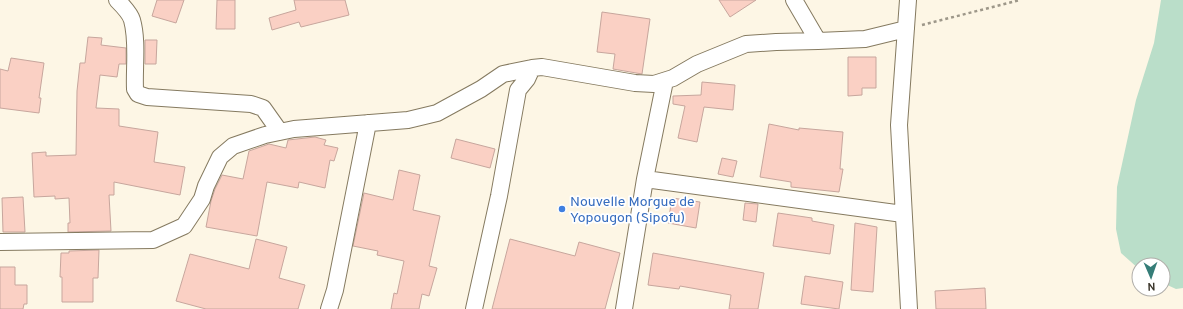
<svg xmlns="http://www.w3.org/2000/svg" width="1183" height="309" font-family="Overpass,sans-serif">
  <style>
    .green { fill: #badec9 }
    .building { fill: #fad0c4; stroke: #c7a69d }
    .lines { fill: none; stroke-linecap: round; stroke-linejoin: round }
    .street-casing { stroke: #857a60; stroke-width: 18 }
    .path { stroke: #9d9789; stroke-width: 2.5; stroke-dasharray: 3 3; stroke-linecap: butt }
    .street { stroke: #fff; stroke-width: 16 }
    .shop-dot { fill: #3f7fe0; stroke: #fff; stroke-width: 1.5 }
    .labels { text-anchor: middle; stroke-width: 3.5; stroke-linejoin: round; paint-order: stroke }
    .shop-label { font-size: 14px; fill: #366cbe; stroke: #fff; text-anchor: start }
  </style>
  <rect width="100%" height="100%" fill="#fdf6e5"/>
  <!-- green -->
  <path class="green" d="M1161 0H1183V288L1176 289 1163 283V265H1139V269L1121 253 1116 229 1117 187 1136 100 1154 43Z"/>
  <!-- building -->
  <path class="building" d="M157 0H184L176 23 152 16Z
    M217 0H235V29H216Z
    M294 0H345L349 15 301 27 299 22 272 30 269 18 296 10Z
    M719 0H756L730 17Z
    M602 12 650 19 642 74 613 69 615 54 597 52Z
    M88 37 102 38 101 45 126 48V64H119L117 77 100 75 96 108 119 109V126L158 132 154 162 185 167 180 195 114 182V195H109L111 231 68 232V223H70L69 198 55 199V196L34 197 32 153 46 152V156L76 155 77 91 80 63H85Z
    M145 40H157L156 64H145Z
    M848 57H876V88H862V95L848 96Z
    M11 58 44 63 39 98H41L39 113 0 108V69L8 71Z
    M702 82 735 85 733 110 704 107 697 142 678 138 685 106 673 104V96L701 95Z
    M769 124 799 130V128L843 132 840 169H843L839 192 791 187V182L760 177Z
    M315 137 326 140 324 145 338 148 334 161 330 160 325 188 299 182 298 188 267 182 257 236 206 227 211 201 215 189 222 175 243 179 249 151 269 144 286 148 288 140Z
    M456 139 495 149 490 168 451 158Z
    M722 158 737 161 733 177 718 174Z
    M399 170 420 175 413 210 440 216 429 266 437 268 429 296 422 294 419 309H391L394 293 397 294 404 261 377 255 378 251 353 246 364 193 393 200Z
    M23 197 25 232H3L2 198Z
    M672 198 700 202 696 228 668 223Z
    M745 203 758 204 756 222 743 220Z
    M778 213 812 218V221L834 225 830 254 773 246Z
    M855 223 877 227 873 292 851 290Z
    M256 239 287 247 279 278 305 285 298 309H206L176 301 190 254 249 269Z
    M510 239 575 256 579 242 620 253 605 309H492Z
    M99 250 98 278H93V302H62V277H60L61 253H69V251Z
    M653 253 764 273 758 309H729L731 295 680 286 679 289 648 285Z
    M0 267H15V285H27V304H24L23 309H0Z
    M805 276 843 282 839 309 801 304Z
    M985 288 986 309H936L935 291Z"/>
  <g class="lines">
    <defs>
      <path id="street" d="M117 0C122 5 130 13 132 20 138 41 134 68 135 89L138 94 147 97 251 104 263 108 280 132
        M794 0 818 41 865 39 906 29
        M908 0 899 125 909 309
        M645 179 903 214
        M0 242 153 240 184 226 202 199 206 186 220 157 233 146 265 135 294 129 408 120 437 113 481 89 503 74 532 68 542 67 635 83 654 84 673 78 697 64 746 44 776 42 818 41
        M329 309 335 290 368 123
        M474 309 499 196 518 90 527 79 532 68
        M624 309 645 179 665 81"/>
    </defs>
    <!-- street casing -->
    <use href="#street" class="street-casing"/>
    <!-- path -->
    <path class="path" d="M922 25 1020 0"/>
    <!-- street -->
    <use href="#street" class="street"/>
  </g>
  <!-- markers -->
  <circle class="shop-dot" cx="562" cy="209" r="4"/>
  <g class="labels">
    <!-- shop labels -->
    <g class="shop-label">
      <text x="570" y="206">Nouvelle Morgue de<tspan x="570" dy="16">Yopougon (Sipofu)</tspan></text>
    </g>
  </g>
  <!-- north arrow -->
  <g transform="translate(1151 277) rotate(178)"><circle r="19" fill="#ffffff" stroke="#b0aeaa"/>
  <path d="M0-3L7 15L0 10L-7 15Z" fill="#357d78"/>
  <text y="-6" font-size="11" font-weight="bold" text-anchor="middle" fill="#3a352a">N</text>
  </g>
</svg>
